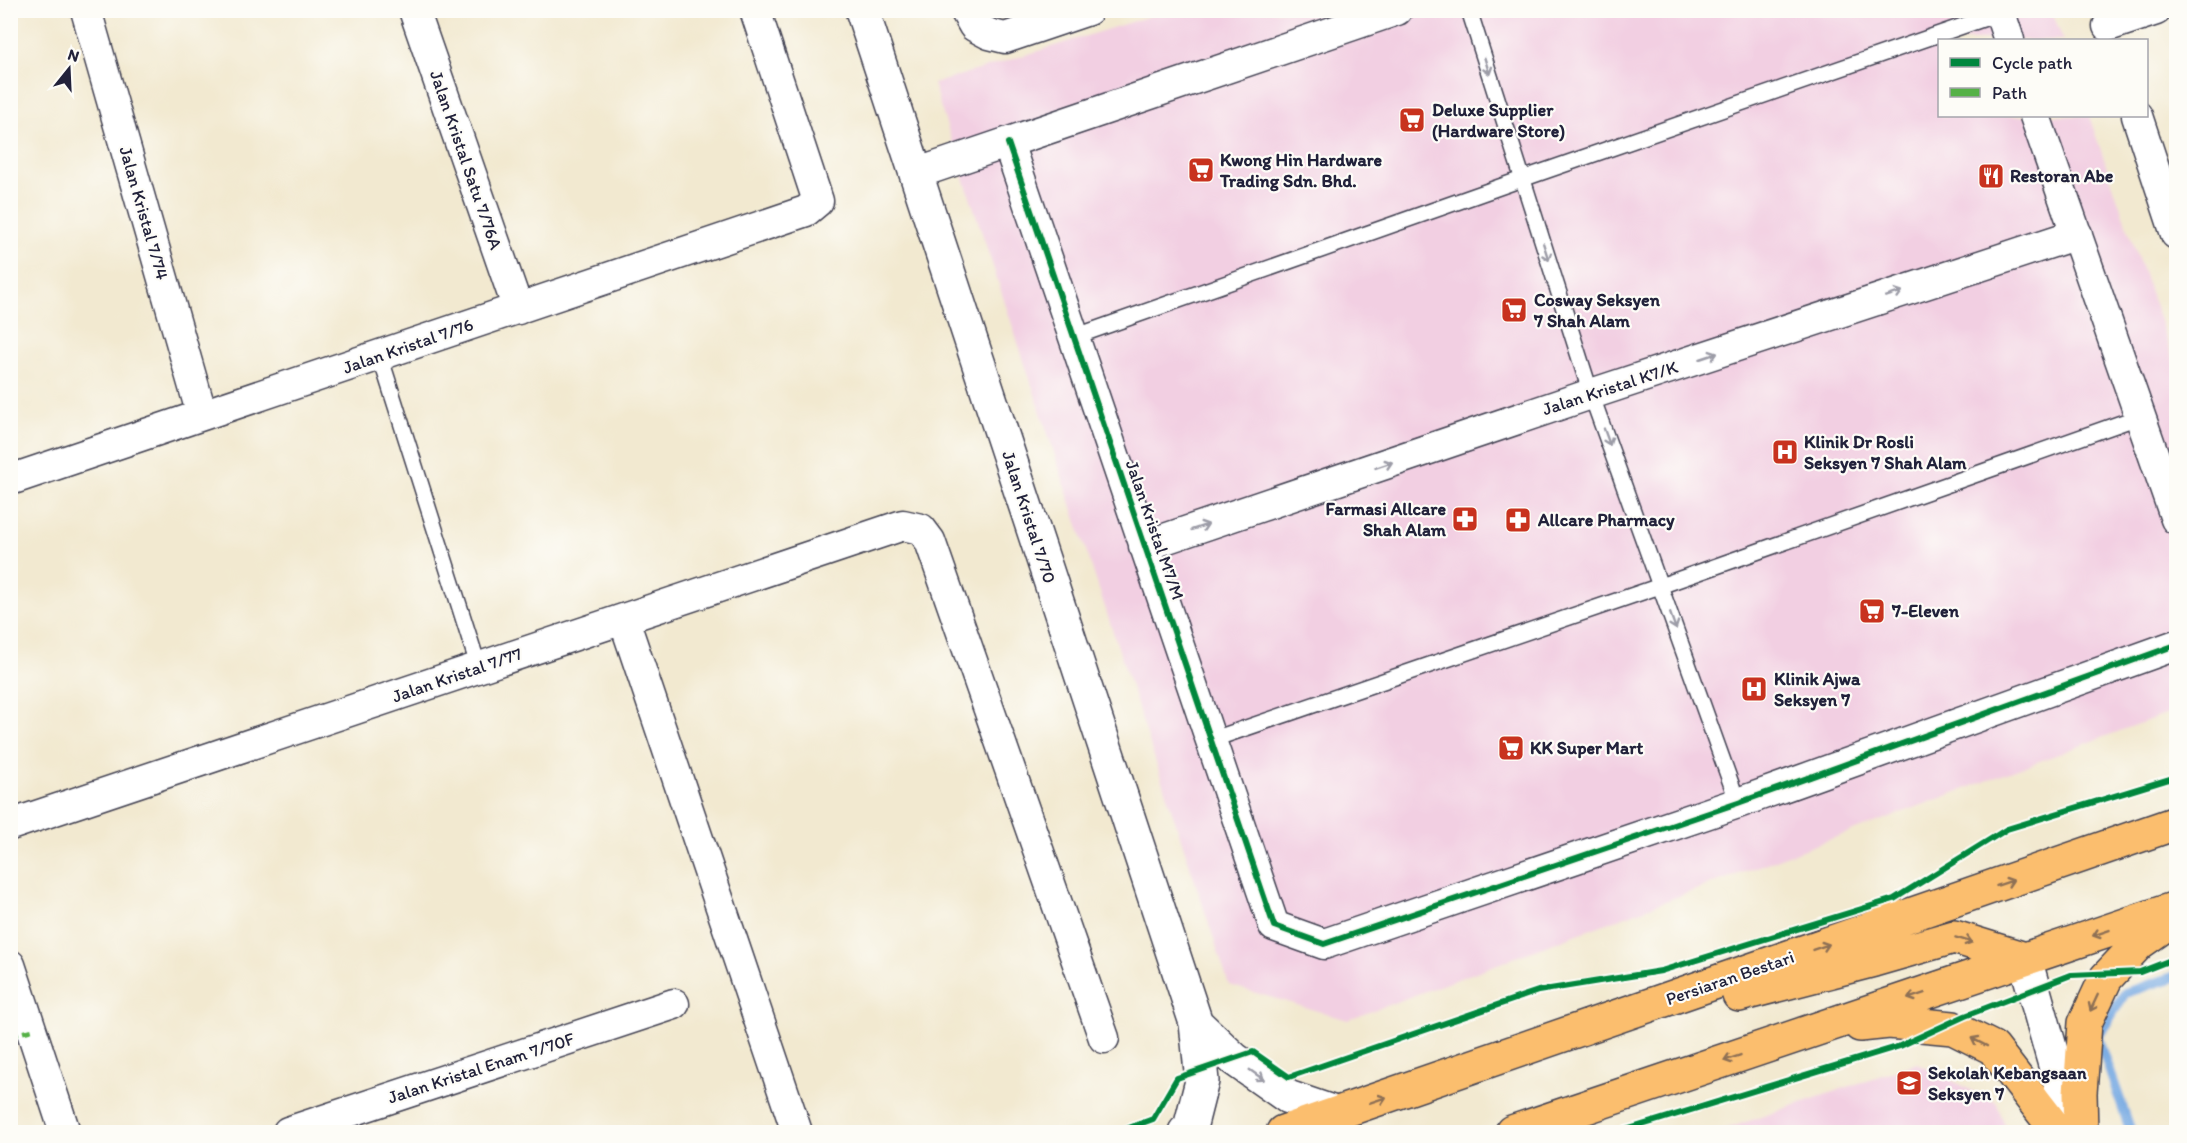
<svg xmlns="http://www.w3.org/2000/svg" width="2187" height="1143" font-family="Itim,sans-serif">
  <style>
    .built { fill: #f2cfe2 }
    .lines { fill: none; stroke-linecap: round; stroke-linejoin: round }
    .stream { stroke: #76a9e2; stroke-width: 10 }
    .service-casing { stroke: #414051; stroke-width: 18 }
    .minor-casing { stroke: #414051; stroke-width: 33 }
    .tertiary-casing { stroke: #414051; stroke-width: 36 }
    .primary-casing { stroke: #414051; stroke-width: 36 }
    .service { stroke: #fff; stroke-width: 15 }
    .minor { stroke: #fff; stroke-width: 30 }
    .tertiary { stroke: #fff; stroke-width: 33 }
    .primary { stroke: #fbbe6e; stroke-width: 33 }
    .quiet { stroke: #55b146; stroke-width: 4.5; stroke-dasharray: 9 4.5; stroke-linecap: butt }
    .cycleway-casing { stroke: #fdfcf7; stroke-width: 10 }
    .cycleway { stroke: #00873e; stroke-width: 6 }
    .oneway { stroke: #9c9ca7 }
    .oneway2 { stroke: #8e7054 }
    .labels { text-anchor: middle; stroke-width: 4.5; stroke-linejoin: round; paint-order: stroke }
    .poi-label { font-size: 18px; font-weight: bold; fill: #22223b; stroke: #fdfcf7; text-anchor: start }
    .street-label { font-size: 18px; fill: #22223b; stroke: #fdfcf7 }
  </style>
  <rect width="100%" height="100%" fill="#fdfcf7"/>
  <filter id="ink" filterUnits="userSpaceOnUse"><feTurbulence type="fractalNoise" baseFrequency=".0167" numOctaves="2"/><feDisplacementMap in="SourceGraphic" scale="12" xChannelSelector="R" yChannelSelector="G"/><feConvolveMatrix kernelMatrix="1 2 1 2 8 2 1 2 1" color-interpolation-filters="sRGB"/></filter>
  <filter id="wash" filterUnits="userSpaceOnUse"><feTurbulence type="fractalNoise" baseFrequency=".008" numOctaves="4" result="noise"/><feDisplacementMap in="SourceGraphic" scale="24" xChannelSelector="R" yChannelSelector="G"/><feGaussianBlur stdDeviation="1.35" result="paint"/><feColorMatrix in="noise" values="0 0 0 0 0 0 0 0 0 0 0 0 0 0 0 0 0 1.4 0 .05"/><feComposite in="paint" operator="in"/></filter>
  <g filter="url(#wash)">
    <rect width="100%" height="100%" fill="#f2e9d0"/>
    <!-- built -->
    <path class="built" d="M1166 11H2052L2063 40H1940V116H2089L2176 367V710L1348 1020 1229 985 933 84Z
      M1917 1063 1997 1103 2007 1132H1717Z"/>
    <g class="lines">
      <!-- stream -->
      <path class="stream" d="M2131 1132 2098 1037 2125 993 2176 976"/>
    </g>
  </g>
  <g filter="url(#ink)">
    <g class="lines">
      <defs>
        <path id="service" d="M1469 10 1591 394 1738 803
          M1074 337 1522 179 2000 13
          M380 356 479 668
          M1211 740 1660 586 2141 416"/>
        <path id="minor" d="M86 10 202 415
          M414 10 518 309
          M965 10 974 26 989 34 1005 38 1088 10
          M1999 10 2009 40
          M2108 26 2156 10
          M2035 116 2176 519
          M2137 116 2176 234
          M1008 143 1274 926 1324 944 1738 803 2176 645
          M915 174 1397 10
          M10 480 806 211 818 201 755 10
          M1144 546 1591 394 2077 234
          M624 620 797 1132
          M10 825 903 525 921 529 930 541 1104 1038
          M10 965 65 1132
          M288 1132 674 1004"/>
        <path id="tertiary" d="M862 10 1196 1023 1202 1081 1190 1128 1185 1132
          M2025 959 2074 1132
          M1196 1023 1234 1059 1288 1097 1338 1114"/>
        <path id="primary" d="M1739 995 1874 960 1954 937 2025 959
          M1860 1025 1889 1022 1953 1028 1993 1048 2058 1132
          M1283 1132 2176 823
          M1512 1132 2176 908
          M2081 1132 2080 1093 2085 1023 2106 978 2139 943 2172 920"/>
      </defs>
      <!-- service casing -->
      <use href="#service" class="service-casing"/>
      <!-- minor casing -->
      <use href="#minor" class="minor-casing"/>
      <!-- tertiary casing -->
      <use href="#tertiary" class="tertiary-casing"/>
      <!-- primary casing -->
      <use href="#primary" class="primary-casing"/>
      <!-- service -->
      <use href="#service" class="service"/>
      <!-- minor -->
      <use href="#minor" class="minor"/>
      <!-- tertiary -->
      <use href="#tertiary" class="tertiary"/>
      <!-- primary -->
      <use href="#primary" class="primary"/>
      <!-- quiet -->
      <path class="quiet" d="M10 1036 32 1030"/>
      <defs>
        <path id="cycleway" d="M1008 143 1274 926 1324 944 1738 803 2176 645
          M1118 1132 1153 1119 1177 1078 1253 1052 1289 1077 1538 991 1661 971 1894 899 2007 829 2176 777
          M1619 1132 1900 1046 1965 1016 2071 975 2140 972 2176 958"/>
      </defs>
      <!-- cycleway casing -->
      <use href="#cycleway" class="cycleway-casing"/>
      <!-- cycleway -->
      <use href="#cycleway" class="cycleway"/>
    </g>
    <!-- one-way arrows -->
    <defs><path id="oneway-shaft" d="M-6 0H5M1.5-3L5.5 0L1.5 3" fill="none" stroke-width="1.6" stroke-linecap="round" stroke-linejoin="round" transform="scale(1.5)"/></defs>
    <g class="oneway">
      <use href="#oneway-shaft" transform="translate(1487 66) rotate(73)"/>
      <use href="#oneway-shaft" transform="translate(1546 252) rotate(72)"/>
      <use href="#oneway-shaft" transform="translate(1894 294) rotate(-18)"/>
      <use href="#oneway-shaft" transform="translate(1709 356) rotate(-18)"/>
      <use href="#oneway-shaft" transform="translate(1607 437) rotate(70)"/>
      <use href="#oneway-shaft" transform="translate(1384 465) rotate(-19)"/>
      <use href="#oneway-shaft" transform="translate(1200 527) rotate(-19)"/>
      <use href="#oneway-shaft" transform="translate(1673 621) rotate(70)"/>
      <use href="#oneway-shaft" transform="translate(1257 1075) rotate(35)"/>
    </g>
    <g class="oneway2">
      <use href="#oneway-shaft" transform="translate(2005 883) rotate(-19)"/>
      <use href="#oneway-shaft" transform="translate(2101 933) rotate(161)"/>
      <use href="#oneway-shaft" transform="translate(1964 940) rotate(17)"/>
      <use href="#oneway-shaft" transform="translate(1821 947) rotate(-19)"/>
      <use href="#oneway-shaft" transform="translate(1916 996) rotate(161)"/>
      <use href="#oneway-shaft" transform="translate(2094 1003) rotate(115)"/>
      <use href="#oneway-shaft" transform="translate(1979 1042) rotate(-153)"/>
      <use href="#oneway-shaft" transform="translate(1732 1058) rotate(161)"/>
      <use href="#oneway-shaft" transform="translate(1378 1100) rotate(-19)"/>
    </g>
  </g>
  <!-- icons -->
  <defs>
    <symbol id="supermarket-square" viewBox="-11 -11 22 22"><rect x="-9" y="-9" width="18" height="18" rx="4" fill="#c8321e" stroke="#fdfcf7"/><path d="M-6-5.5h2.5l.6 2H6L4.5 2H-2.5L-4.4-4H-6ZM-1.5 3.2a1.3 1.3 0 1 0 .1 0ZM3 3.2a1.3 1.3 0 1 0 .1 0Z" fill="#fff"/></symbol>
    <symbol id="restaurant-square" viewBox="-11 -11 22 22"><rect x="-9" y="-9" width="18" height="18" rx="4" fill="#c8321e" stroke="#fdfcf7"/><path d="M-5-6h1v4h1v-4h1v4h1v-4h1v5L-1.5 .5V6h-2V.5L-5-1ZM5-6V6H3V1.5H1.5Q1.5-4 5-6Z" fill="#fff"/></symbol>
    <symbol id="hospital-square" viewBox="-11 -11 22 22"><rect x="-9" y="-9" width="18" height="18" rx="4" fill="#c8321e" stroke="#fdfcf7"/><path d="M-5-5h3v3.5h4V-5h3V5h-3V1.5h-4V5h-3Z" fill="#fff"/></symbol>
    <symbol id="pharmacy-square" viewBox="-11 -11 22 22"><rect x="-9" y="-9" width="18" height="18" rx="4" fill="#c8321e" stroke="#fdfcf7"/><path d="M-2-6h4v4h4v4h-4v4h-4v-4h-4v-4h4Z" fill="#fff"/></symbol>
    <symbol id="school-square" viewBox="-11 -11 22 22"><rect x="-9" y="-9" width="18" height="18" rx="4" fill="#c8321e" stroke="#fdfcf7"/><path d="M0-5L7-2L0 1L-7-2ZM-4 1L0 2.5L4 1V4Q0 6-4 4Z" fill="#fff"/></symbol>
  </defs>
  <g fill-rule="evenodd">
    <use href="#supermarket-square" x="1397" y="105" width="30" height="30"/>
    <use href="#supermarket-square" x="1186" y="155" width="30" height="30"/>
    <use href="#restaurant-square" x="1976" y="161" width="30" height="30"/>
    <use href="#supermarket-square" x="1499" y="295" width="30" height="30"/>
    <use href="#hospital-square" x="1770" y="437" width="30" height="30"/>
    <use href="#pharmacy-square" x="1450" y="504" width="30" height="30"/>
    <use href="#pharmacy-square" x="1503" y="505" width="30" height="30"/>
    <use href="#supermarket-square" x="1857" y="596" width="30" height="30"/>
    <use href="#hospital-square" x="1739" y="674" width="30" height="30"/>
    <use href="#supermarket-square" x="1496" y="733" width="30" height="30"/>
    <use href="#school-square" x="1894" y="1068" width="30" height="30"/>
  </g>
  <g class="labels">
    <!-- poi labels -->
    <g class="poi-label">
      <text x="1432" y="116">Deluxe Supplier<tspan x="1432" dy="21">(Hardware Store)</tspan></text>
      <text x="1220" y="166">Kwong Hin Hardware<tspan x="1220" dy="21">Trading Sdn. Bhd.</tspan></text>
      <text x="2010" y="182">Restoran Abe</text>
      <text x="1534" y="306">Cosway Seksyen<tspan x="1534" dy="21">7 Shah Alam</tspan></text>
      <text x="1804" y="448">Klinik Dr Rosli<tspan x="1804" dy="21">Seksyen 7 Shah Alam</tspan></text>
      <text x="1446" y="515" text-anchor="end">Farmasi Allcare<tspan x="1446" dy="21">Shah Alam</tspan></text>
      <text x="1538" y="526">Allcare Pharmacy</text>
      <text x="1892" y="617">7-Eleven</text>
      <text x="1774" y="685">Klinik Ajwa<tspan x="1774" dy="21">Seksyen 7</tspan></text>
      <text x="1530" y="754">KK Super Mart</text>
      <text x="1928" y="1079">Sekolah Kebangsaan<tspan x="1928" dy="21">Seksyen 7</tspan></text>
    </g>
    <!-- street labels -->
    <g class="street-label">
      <text transform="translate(466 160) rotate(71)" y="6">Jalan Kristal Satu 7/76A</text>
      <text transform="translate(144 213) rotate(74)" y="6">Jalan Kristal 7/74</text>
      <text transform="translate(408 346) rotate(-19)" y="6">Jalan Kristal 7/76</text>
      <text transform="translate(1610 388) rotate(-18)" y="6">Jalan Kristal K7/K</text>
      <text transform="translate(1029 517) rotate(72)" y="6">Jalan Kristal 7/70</text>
      <text transform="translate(1155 530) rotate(71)" y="6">Jalan Kristal M7/M</text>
      <text transform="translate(457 675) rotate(-19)" y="6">Jalan Kristal 7/77</text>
      <text transform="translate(1730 978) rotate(-19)" y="6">Persiaran Bestari</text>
      <text transform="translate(481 1068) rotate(-18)" y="6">Jalan Kristal Enam 7/70F</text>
    </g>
  </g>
  <!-- margin -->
  <rect width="2187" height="1143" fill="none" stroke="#fdfcf7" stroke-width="36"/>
  <!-- legend -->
  <rect x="1938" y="39" width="210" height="78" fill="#fdfcf7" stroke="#a5a5ac" stroke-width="1.5"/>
  <rect x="1950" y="58" width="30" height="9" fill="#00873e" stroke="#a5a5ac" stroke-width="1.5"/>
  <text x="1992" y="69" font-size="18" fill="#22223b">Cycle path</text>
  <rect x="1950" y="88" width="30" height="9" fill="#55b146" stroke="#a5a5ac" stroke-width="1.5"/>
  <text x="1992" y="99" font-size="18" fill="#22223b">Path</text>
  <!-- north arrow -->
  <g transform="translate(69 69) rotate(18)" stroke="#fdfcf7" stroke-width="4.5" paint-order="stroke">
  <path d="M0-4.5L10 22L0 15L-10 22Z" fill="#22223b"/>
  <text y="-9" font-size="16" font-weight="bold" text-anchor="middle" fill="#22223b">N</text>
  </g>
</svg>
